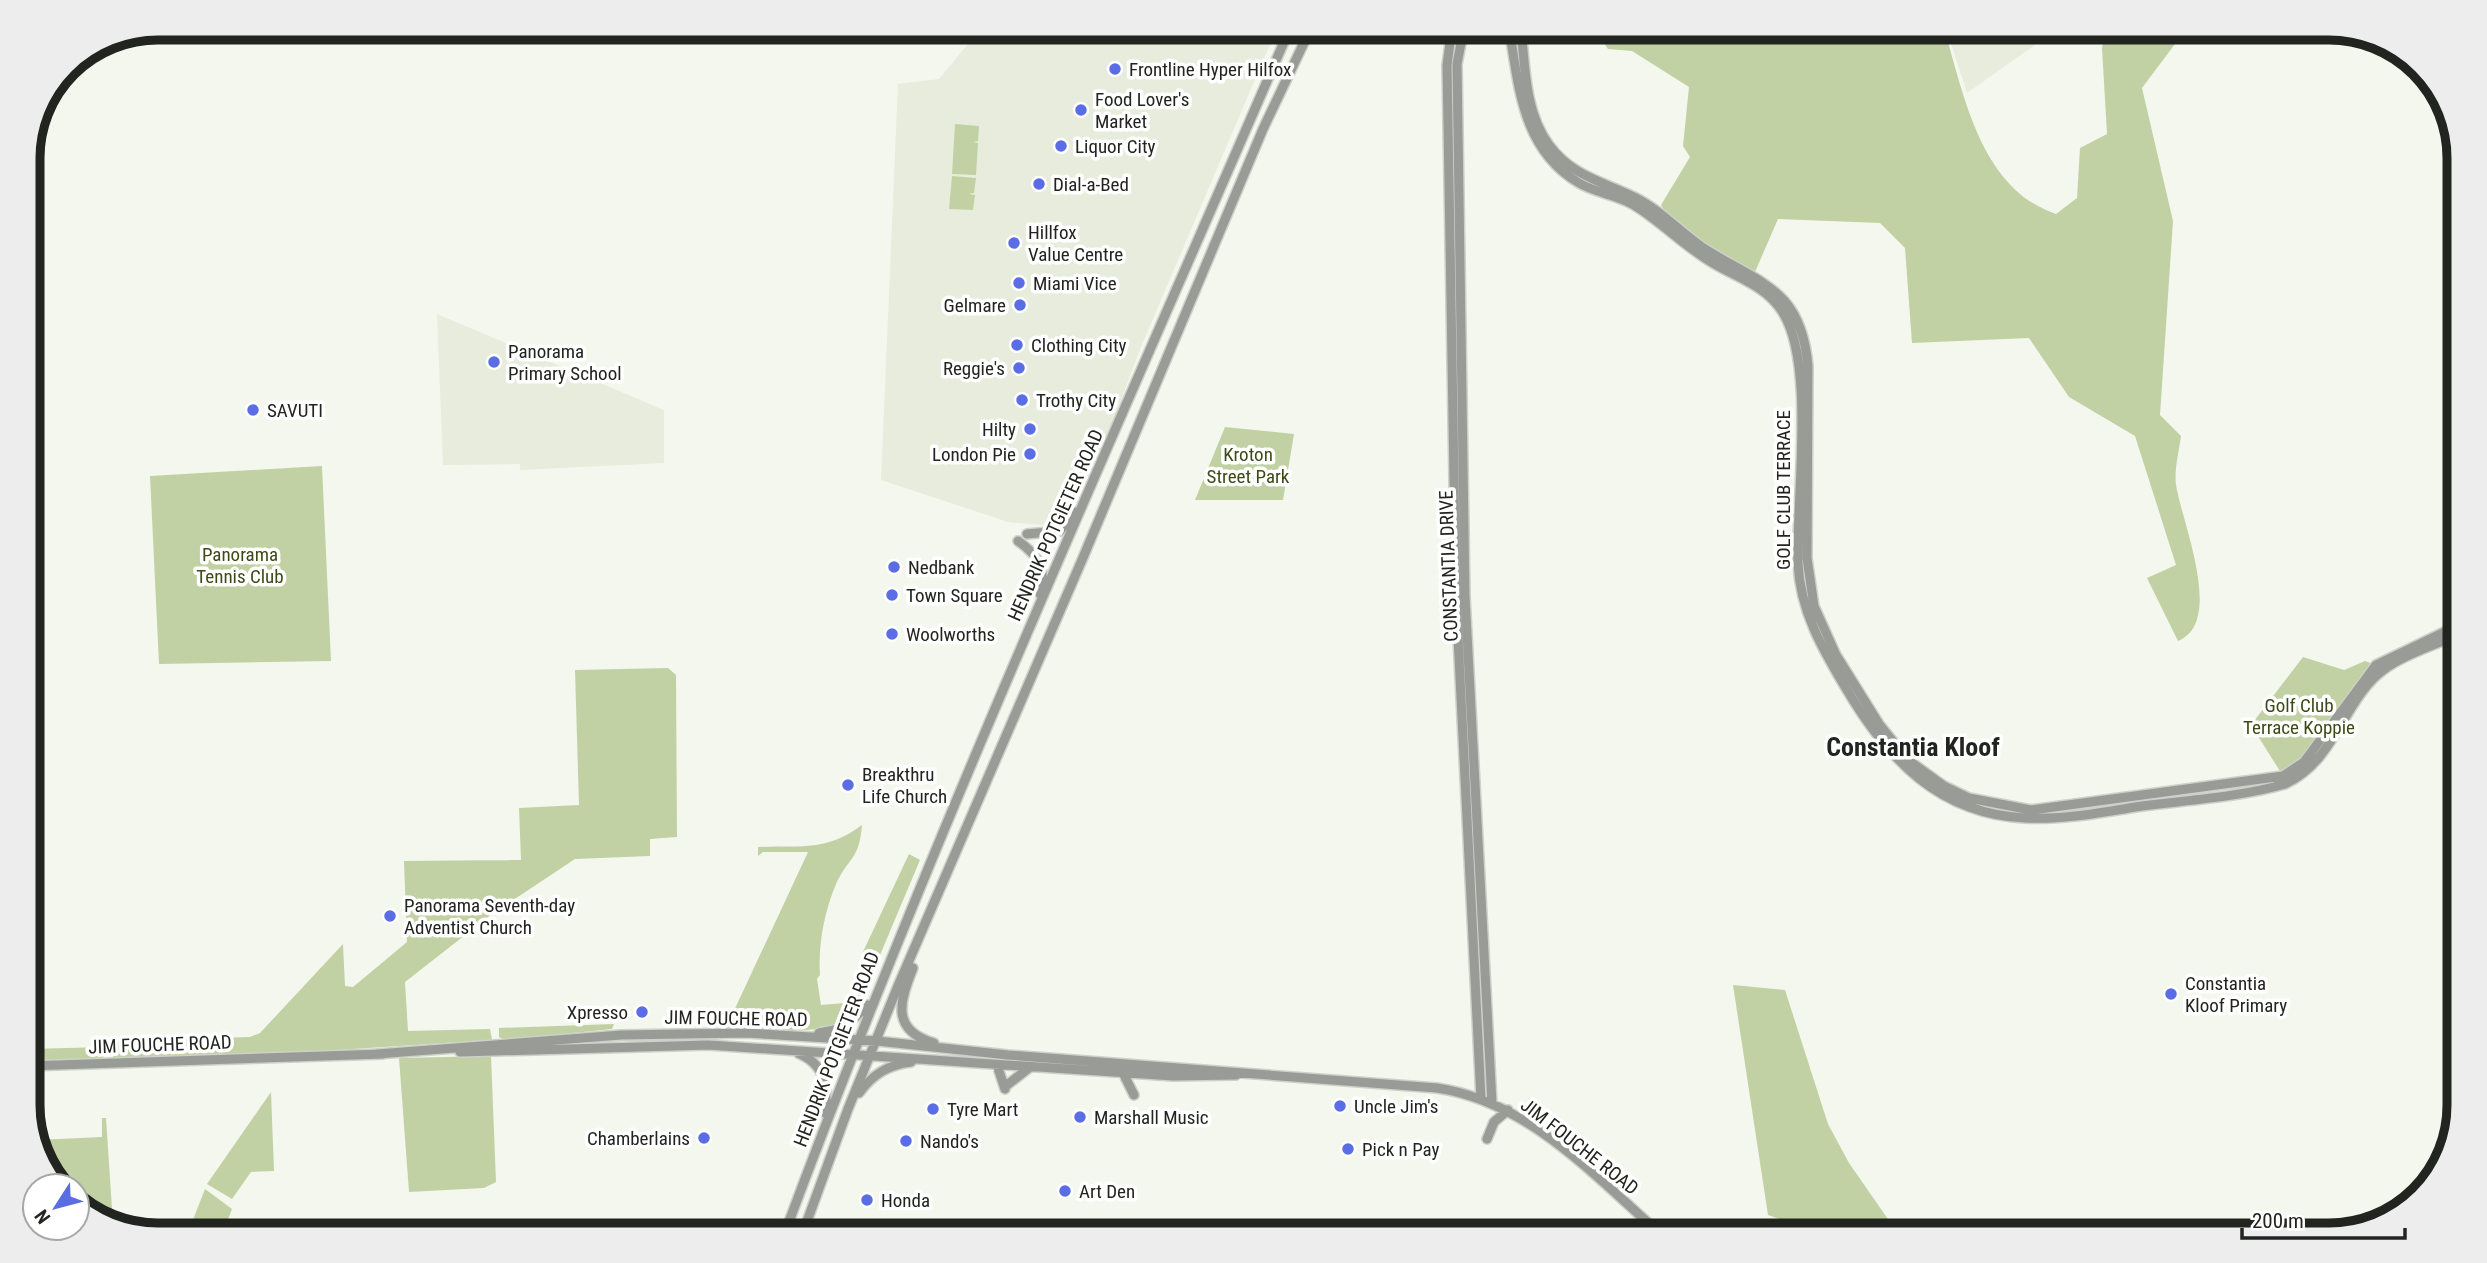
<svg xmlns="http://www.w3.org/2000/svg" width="2487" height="1263" font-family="'Roboto Condensed',sans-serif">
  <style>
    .built { fill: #e7ecdd }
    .green { fill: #c1d1a3 }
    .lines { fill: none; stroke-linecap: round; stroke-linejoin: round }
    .secondary-casing { stroke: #ced1c9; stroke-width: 12 }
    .secondary { stroke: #999b96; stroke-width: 9 }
    .poi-dot { fill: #5b6de4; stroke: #fff; stroke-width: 2.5 }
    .labels { text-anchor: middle; stroke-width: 7; stroke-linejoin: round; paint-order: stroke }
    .poi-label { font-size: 19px; fill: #222420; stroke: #fff; text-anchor: start }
    .park-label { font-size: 19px; fill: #3c4a16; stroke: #fff }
    .street-label { font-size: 19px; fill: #222420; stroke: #fff }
    .district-label { font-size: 26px; font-weight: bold; fill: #222420; stroke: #fff }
    .rim { fill: none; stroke: #222420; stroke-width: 9 }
  </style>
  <rect width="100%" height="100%" fill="#f4f7ee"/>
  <!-- built -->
  <path class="built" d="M981 28H1277L1141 347 1096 466 1051 526 1008 522 881 480 898 84 939 79Z
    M1946 28H2059L1967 93Z
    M437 314 664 410V463L520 470V464L443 465Z
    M33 615 36 683 28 684V616Z"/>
  <!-- green -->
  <path class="green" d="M1594 28H1944C1964 96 1981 189 2056 214L2077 198 2080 148 2107 134 2102 48 2106 28H2187L2142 88 2173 221 2160 415 2181 436C2179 451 2174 470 2176 485 2182 523 2225 622 2178 641L2147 578 2176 565 2135 436 2069 397 2029 338 1912 343 1905 248 1880 223 1778 219 1755 272C1727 257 1677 233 1661 205L1690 157 1683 146 1689 87 1632 51 1608 49Z
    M955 124 979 126 978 141 973 142 978 143 976 175 952 174Z
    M952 176 976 178 974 193 968 194 975 195 973 210 949 209Z
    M1225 427 1294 434 1283 500H1195Z
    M322 466 331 661 159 664 150 476Z
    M2303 657 2344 670 2365 661 2376 665 2317 746 2283 776 2251 725Z
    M668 668 676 675 677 837 650 839V856L575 859 492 914 405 982 408 1031 490 1029 492 1040 291 1053 113 1059 115 1042 192 1038 193 1043 215 1038 250 1037 260 1033 343 944 345 986 353 987 407 942 404 861 521 860 519 808 579 805 575 670Z
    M862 825C859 861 849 856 836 884 824 913 818 945 820 975L817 979 821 1005 845 1003 856 996 862 954 909 854 920 860 856 1012C821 1043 768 1024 725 1030L808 852H763L758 856V847C801 845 826 852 862 825Z
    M1733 985 1785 990 1828 1124 1849 1163 1899 1235H1824L1768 1215Z
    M614 1024 612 1029 506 1040 499 1037V1028Z
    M105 1047 103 1060 28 1061V1049Z
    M491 1056 496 1182 484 1188 409 1192 399 1058Z
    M271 1092 274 1171 251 1172 232 1199 207 1184Z
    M102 1118H106L113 1224 100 1221 77 1201V1186H60L50 1177 37 1140 102 1137Z
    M205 1189 232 1209 222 1235H187Z"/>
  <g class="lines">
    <defs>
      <path id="secondary" d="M1452 28 1447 65 1456 597 1481 1099
        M1464 28 1457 64 1465 596 1492 1103
        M1509 28C1519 87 1522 149 1579 183 1596 193 1617 195 1634 205 1662 222 1685 247 1713 263 1738 278 1766 286 1782 311 1816 362 1796 499 1798 563 1800 611 1823 650 1847 690 1888 759 1939 814 2025 818 2064 820 2104 812 2142 806 2189 800 2240 797 2285 784 2333 762 2342 707 2377 675 2398 656 2433 646 2459 634
        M1521 28C1525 67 1525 113 1549 145 1572 176 1601 181 1634 197 1659 209 1679 231 1702 247 1759 284 1801 287 1808 366L1807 558 1814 606 1836 655 1879 724 1908 760 1944 786 1969 798 2031 810 2283 776 2304 762 2376 665 2459 625
        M1027 534 1060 531 1075 512
        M1018 541C1038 555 1047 569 1040 594
        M913 968C900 1001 890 1030 934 1043
        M819 1033 844 1028 868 1005
        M460 1052 708 1045 1173 1076 1236 1075
        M798 1053C826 1065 828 1086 825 1113
        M377 1054 621 1035 746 1033 877 1041 1008 1055 1437 1088C1530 1102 1594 1176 1662 1235
        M997 1065 1005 1089
        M28 1066 383 1054
        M1123 1073 1134 1095
        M1007 1085 1029 1068
        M859 1093C873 1074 888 1065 911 1062
        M1487 1139 1494 1122 1508 1110
        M784 1235C936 826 1117 429 1290 28
        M802 1235 848 1109 898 986 1082 560 1263 129 1311 28"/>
    </defs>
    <!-- secondary casing -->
    <use href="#secondary" class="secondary-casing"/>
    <!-- secondary -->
    <use href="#secondary" class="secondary"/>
  </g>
  <!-- markers -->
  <g class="poi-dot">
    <circle cx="1115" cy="69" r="7"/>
    <circle cx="1081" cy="110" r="7"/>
    <circle cx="1061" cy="146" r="7"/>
    <circle cx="1039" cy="184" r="7"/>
    <circle cx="1014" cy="243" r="7"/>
    <circle cx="1019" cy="283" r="7"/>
    <circle cx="1020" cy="305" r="7"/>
    <circle cx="1017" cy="345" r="7"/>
    <circle cx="494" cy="362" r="7"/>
    <circle cx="1019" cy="368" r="7"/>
    <circle cx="1022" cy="400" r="7"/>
    <circle cx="253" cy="410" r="7"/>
    <circle cx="1030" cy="429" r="7"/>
    <circle cx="1030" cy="454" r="7"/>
    <circle cx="894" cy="567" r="7"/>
    <circle cx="892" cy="595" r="7"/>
    <circle cx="892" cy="634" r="7"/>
    <circle cx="848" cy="785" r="7"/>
    <circle cx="390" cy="916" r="7"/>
    <circle cx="2171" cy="994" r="7"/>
    <circle cx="642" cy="1012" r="7"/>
    <circle cx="1340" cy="1106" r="7"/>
    <circle cx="933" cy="1109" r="7"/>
    <circle cx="1080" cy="1117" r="7"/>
    <circle cx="704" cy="1138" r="7"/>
    <circle cx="906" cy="1141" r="7"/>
    <circle cx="1348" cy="1149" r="7"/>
    <circle cx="1065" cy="1191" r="7"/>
    <circle cx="867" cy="1200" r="7"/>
  </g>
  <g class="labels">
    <!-- poi labels -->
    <g class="poi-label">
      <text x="1129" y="76">Frontline Hyper Hilfox</text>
      <text x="1095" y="106">Food Lover's<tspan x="1095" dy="22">Market</tspan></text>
      <text x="1075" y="153">Liquor City</text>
      <text x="1053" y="191">Dial-a-Bed</text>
      <text x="1028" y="239">Hillfox<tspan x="1028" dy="22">Value Centre</tspan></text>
      <text x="1033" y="290">Miami Vice</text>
      <text x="1006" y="312" text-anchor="end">Gelmare</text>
      <text x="1031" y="352">Clothing City</text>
      <text x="508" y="358">Panorama<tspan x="508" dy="22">Primary School</tspan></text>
      <text x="1005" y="375" text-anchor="end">Reggie's</text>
      <text x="1036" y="407">Trothy City</text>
      <text x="267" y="417">SAVUTI</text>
      <text x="1016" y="436" text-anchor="end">Hilty</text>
      <text x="1016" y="461" text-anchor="end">London Pie</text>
      <text x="908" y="574">Nedbank</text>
      <text x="906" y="602">Town Square</text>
      <text x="906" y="641">Woolworths</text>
      <text x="862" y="781">Breakthru<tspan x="862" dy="22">Life Church</tspan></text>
      <text x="404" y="912">Panorama Seventh-day<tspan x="404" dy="22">Adventist Church</tspan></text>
      <text x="2185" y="990">Constantia<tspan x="2185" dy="22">Kloof Primary</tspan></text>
      <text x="628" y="1019" text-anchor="end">Xpresso</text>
      <text x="1354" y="1113">Uncle Jim's</text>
      <text x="947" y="1116">Tyre Mart</text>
      <text x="1094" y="1124">Marshall Music</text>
      <text x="690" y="1145" text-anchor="end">Chamberlains</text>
      <text x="920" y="1148">Nando's</text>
      <text x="1362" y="1156">Pick n Pay</text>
      <text x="1079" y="1198">Art Den</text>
      <text x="881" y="1207">Honda</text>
    </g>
    <!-- park labels -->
    <g class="park-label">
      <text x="1248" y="461">Kroton<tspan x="1248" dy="22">Street Park</tspan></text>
      <text x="240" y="561">Panorama<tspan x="240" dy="22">Tennis Club</tspan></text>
      <text x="2299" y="712">Golf Club<tspan x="2299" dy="22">Terrace Koppie</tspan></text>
    </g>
    <!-- street labels -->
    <g class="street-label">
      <text transform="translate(1783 490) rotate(-90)" y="7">GOLF CLUB TERRACE</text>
      <text transform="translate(1055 525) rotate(-66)" y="7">HENDRIK POTGIETER ROAD</text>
      <text transform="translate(1448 566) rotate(-92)" y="7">CONSTANTIA DRIVE</text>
      <text transform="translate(736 1018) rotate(1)" y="7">JIM FOUCHE ROAD</text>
      <text transform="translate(160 1044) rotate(-2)" y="7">JIM FOUCHE ROAD</text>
      <text transform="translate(836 1049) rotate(-69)" y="7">HENDRIK POTGIETER ROAD</text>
      <text transform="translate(1580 1146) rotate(38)" y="7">JIM FOUCHE ROAD</text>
    </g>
    <!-- district labels -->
    <g class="district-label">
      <text x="1913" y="756">Constantia Kloof</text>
    </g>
  </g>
  <!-- crop -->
  <path d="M0 0H2487V1263H0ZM158 40H2329A118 118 0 0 1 2447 158V1105A118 118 0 0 1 2329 1223H158A118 118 0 0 1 40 1105V158A118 118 0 0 1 158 40Z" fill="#ededed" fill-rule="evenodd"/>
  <path class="rim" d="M158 40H2329A118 118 0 0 1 2447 158V1105A118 118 0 0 1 2329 1223H158A118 118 0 0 1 40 1105V158A118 118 0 0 1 158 40Z"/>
  <!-- north arrow -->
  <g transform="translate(56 1207) rotate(234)"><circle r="33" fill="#ffffff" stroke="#a7a7a6" stroke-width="2"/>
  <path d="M0-5L12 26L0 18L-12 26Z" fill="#5b6de4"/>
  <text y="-10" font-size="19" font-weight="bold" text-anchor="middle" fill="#222420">N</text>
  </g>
  <!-- scale -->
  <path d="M2242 1228v10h163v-10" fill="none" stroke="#222420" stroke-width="3.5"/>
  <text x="2252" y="1228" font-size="21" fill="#222420" stroke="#ffffff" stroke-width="5" paint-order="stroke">200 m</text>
</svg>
